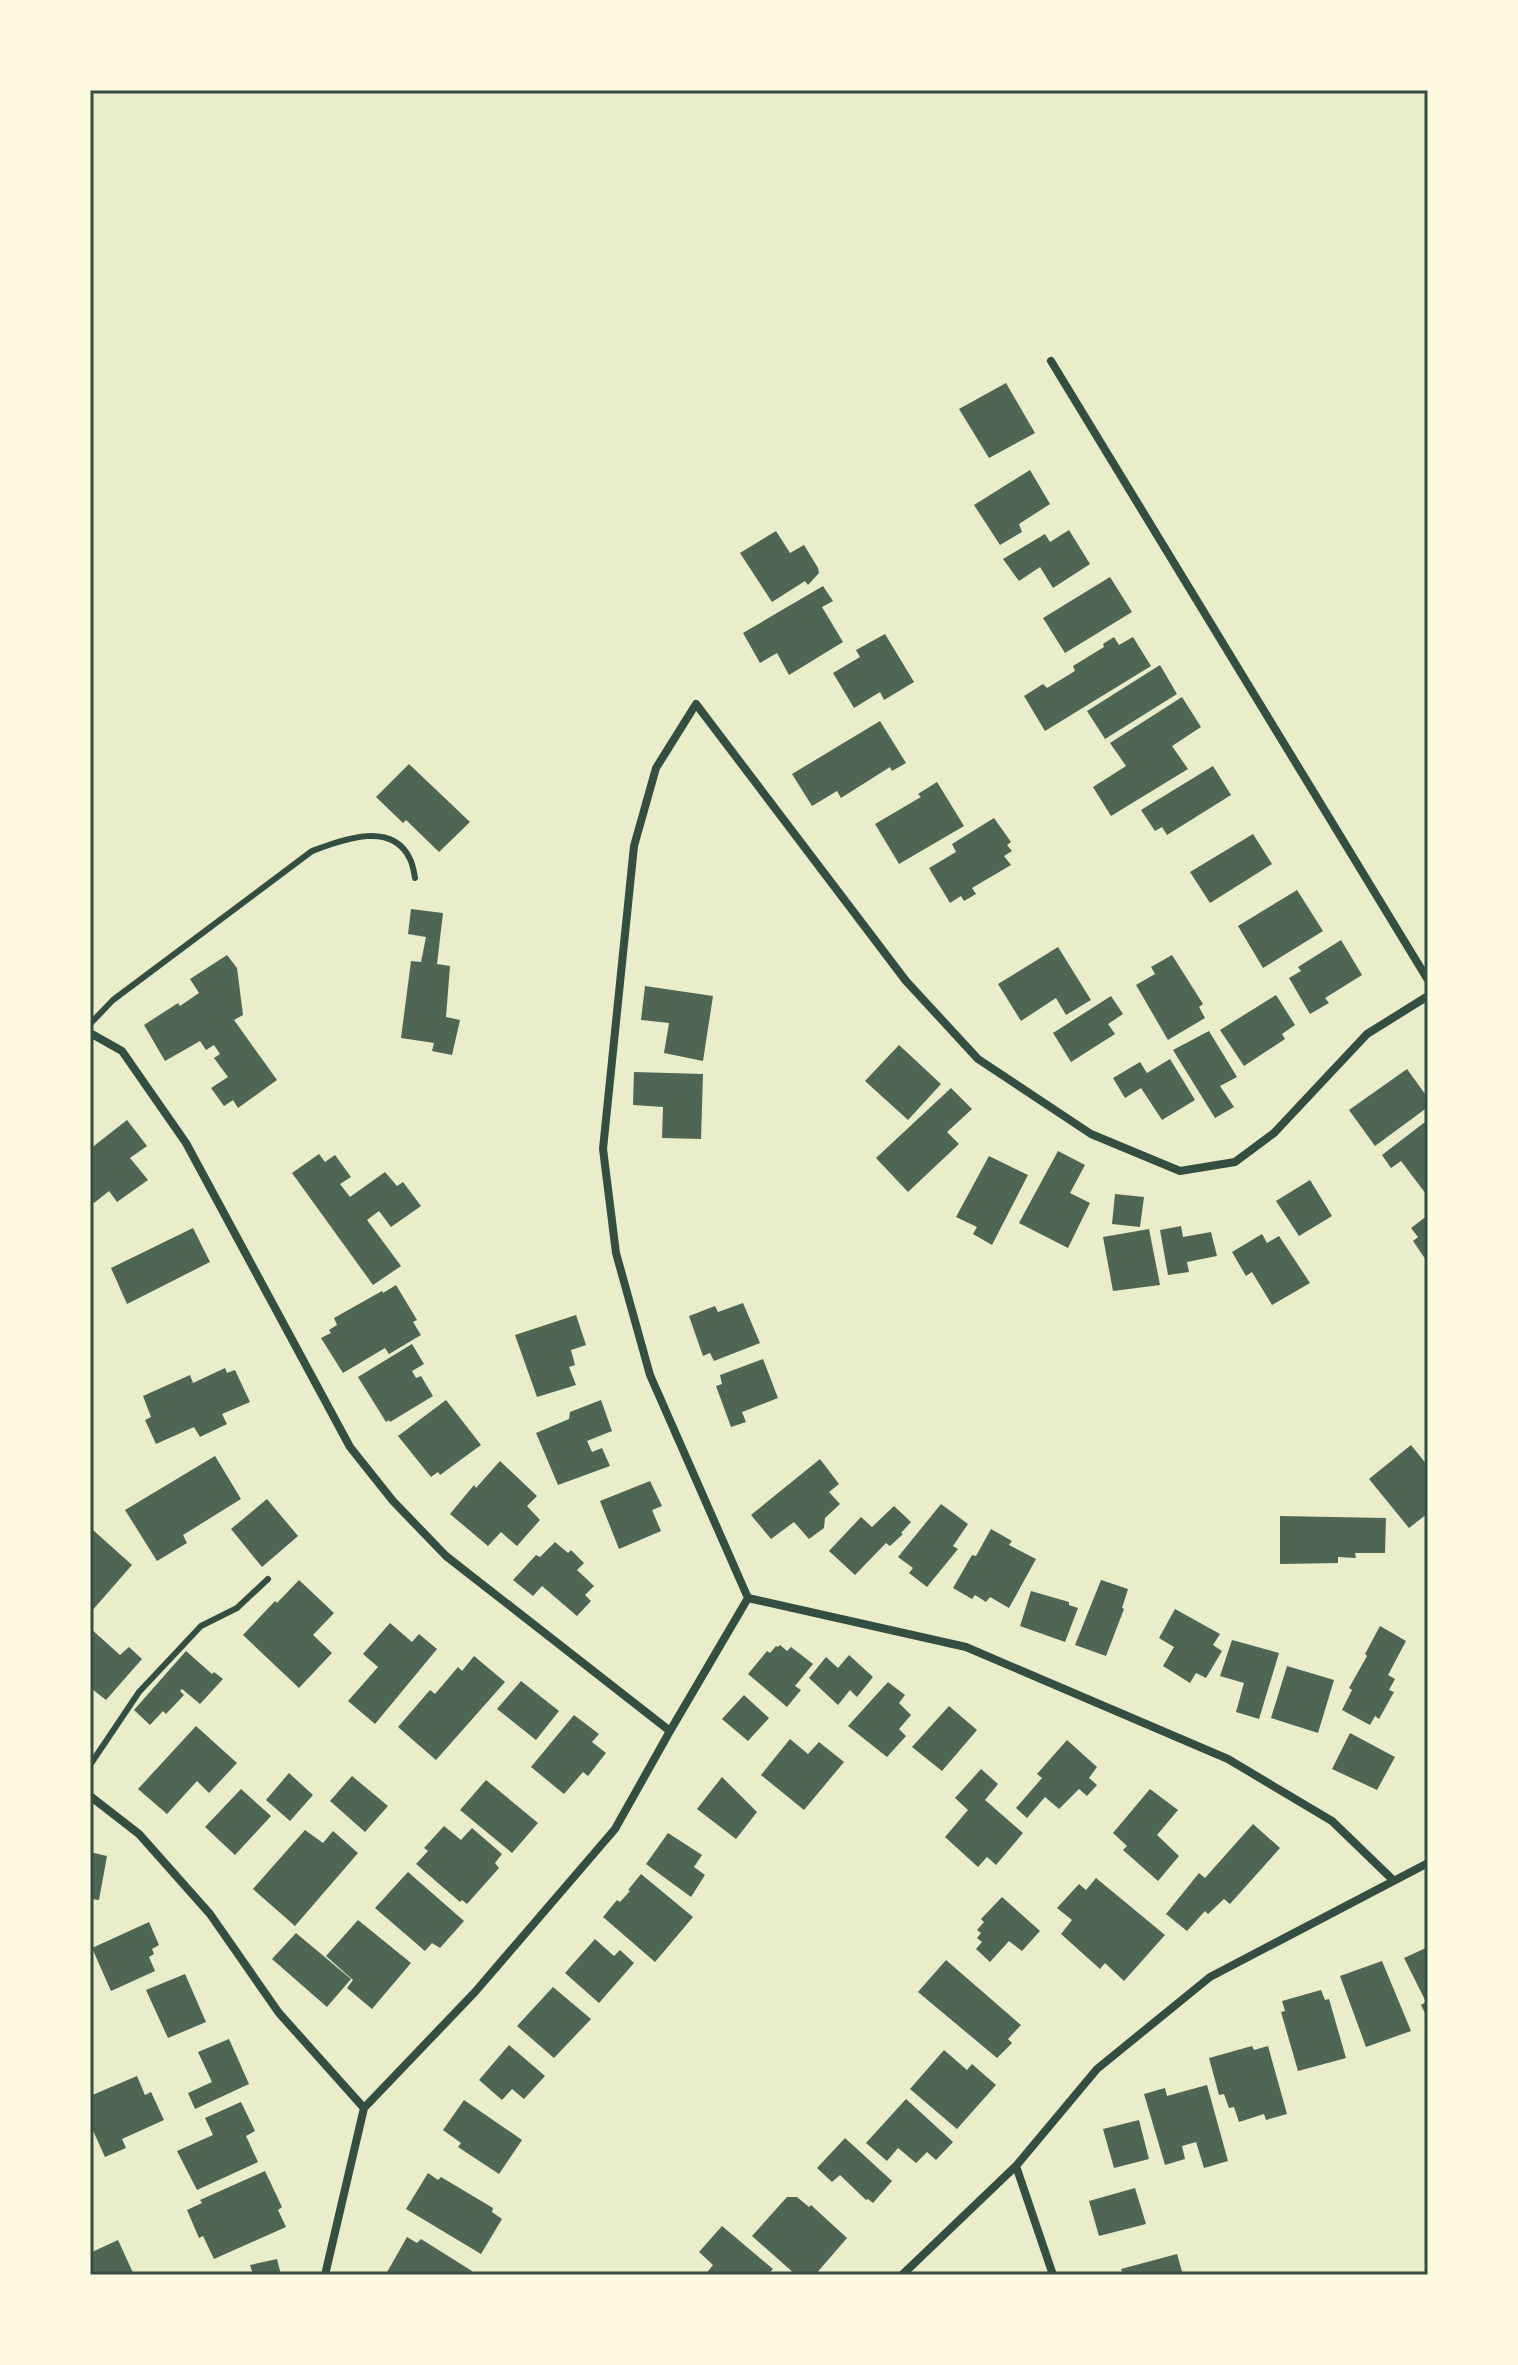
<svg xmlns="http://www.w3.org/2000/svg" width="1518" height="2365" font-family="Lato,sans-serif">
  <style>
    .building { fill: #4f6655 }
    .lines { fill: none; stroke-linecap: round; stroke-linejoin: round }
    .service { stroke: #344e41; stroke-width: 6 }
    .minor { stroke: #344e41; stroke-width: 8 }
    .neatline { fill: none; stroke: #344e41; stroke-width: 3 }
  </style>
  <rect width="100%" height="100%" fill="#e9edc9"/>
  <!-- building -->
  <path class="building" d="M1006 383 1035 433 989 458 959 409Z
    M1030 470 1050 504 1019 524 1022 532 1000 545 974 505Z
    M1069 530 1090 564 1053 588 1040 567 1019 581 1003 559 1045 534 1050 542Z
    M776 531 790 553 804 545 818 568 819 573 808 585 805 581 772 602 740 553Z
    M1110 577 1132 612 1065 653 1043 618Z
    M823 586 833 601 822 607 843 642 789 675 777 653 760 663 743 633Z
    M885 634 914 682 884 700 880 692 854 708 833 673 860 657 856 650Z
    M1114 637 1119 645 1133 637 1151 666 1045 731 1024 696 1043 684 1047 688 1075 671 1073 666 1104 647 1103 644Z
    M1160 665 1177 694 1105 739 1087 711Z
    M1182 697 1201 727 1172 746 1188 769 1111 816 1093 787 1126 766 1110 743Z
    M880 721 906 763 892 771 890 767 841 798 837 791 812 806 792 774Z
    M409 764 470 822 439 852 406 820 403 823 376 797Z
    M1213 766 1231 795 1167 835 1162 827 1155 831 1141 810Z
    M937 782 964 826 899 864 875 824 921 797 918 794Z
    M994 818 1011 842 1007 845 1012 851 1004 856 1011 865 972 888 976 894 964 901 961 896 950 903 929 868 956 852 952 844Z
    M1253 834 1272 864 1210 903 1190 872Z
    M1297 890 1323 931 1263 968 1238 926Z
    M411 909 443 913 437 964 450 966 446 1017 460 1020 452 1055 432 1051 434 1043 401 1038 411 961 421 962 426 937 408 934Z
    M1341 940 1362 975 1325 998 1329 1003 1310 1014 1289 978 1301 971 1298 967Z
    M1058 947 1091 1000 1066 1015 1056 998 1021 1021 998 984Z
    M227 955 237 968 243 1015 234 1020 277 1080 238 1108 233 1100 224 1106 211 1088 228 1077 214 1058 220 1054 214 1045 206 1050 200 1041 165 1061 144 1025 178 1003 180 1006 199 993 190 979Z
    M1172 955 1203 1004 1199 1007 1205 1018 1168 1040 1136 985 1155 974 1151 967Z
    M645 986 713 996 703 1061 664 1053 669 1023 641 1020Z
    M1276 995 1295 1025 1282 1034 1285 1039 1244 1066 1220 1030Z
    M1111 996 1123 1014 1108 1024 1115 1034 1071 1062 1053 1033Z
    M1209 1031 1237 1077 1220 1086 1234 1107 1215 1118 1173 1050Z
    M899 1045 941 1084 908 1120 865 1081Z
    M1170 1059 1195 1100 1162 1120 1141 1088 1125 1098 1113 1078 1140 1062 1147 1073Z
    M1407 1069 1428 1098V1107L1375 1146 1349 1110Z
    M634 1072 703 1074 701 1139 662 1138 663 1107 633 1105Z
    M951 1088 972 1109 947 1132 959 1144 908 1192 876 1158Z
    M127 1120 147 1146 130 1158 148 1180 117 1202 109 1191 94 1203 90 1198V1168L92 1167 90 1164V1149Z
    M1425 1122 1428 1127V1193L1426 1194 1401 1161 1391 1168 1382 1155Z
    M1058 1151 1085 1165 1070 1193 1090 1203 1068 1248 1019 1223Z
    M319 1154 325 1162 335 1155 351 1177 340 1184 350 1197 385 1172 397 1186 403 1182 421 1206 391 1227 379 1211 367 1220 401 1266 373 1285 292 1173Z
    M989 1156 1028 1175 992 1245 973 1234 977 1227 956 1217Z
    M1310 1180 1332 1216 1299 1236 1276 1201Z
    M1115 1194 1144 1197 1140 1227 1112 1224Z
    M1428 1215V1263L1413 1241 1418 1237 1411 1228Z
    M1181 1226 1183 1237 1211 1232 1217 1256 1187 1262 1189 1272 1168 1275 1160 1230Z
    M193 1228 210 1262 127 1304 111 1268Z
    M1149 1229 1160 1285 1113 1291 1103 1237Z
    M1262 1234 1267 1243 1279 1236 1310 1283 1272 1305 1252 1272 1246 1276 1232 1252Z
    M396 1285 417 1320 413 1322 421 1335 389 1354 385 1348 343 1373 321 1338 331 1333 329 1330 337 1325 334 1318 382 1291 383 1293Z
    M743 1303 760 1343 714 1361 710 1353 703 1356 689 1316 715 1306 718 1312Z
    M576 1315 586 1345 571 1350 575 1365 569 1367 576 1385 537 1397 515 1335Z
    M412 1344 424 1364 412 1371 416 1378 421 1376 433 1396 390 1422 389 1420 386 1422 358 1377Z
    M763 1359 778 1398 742 1412 746 1422 731 1427 716 1386 722 1384 720 1375Z
    M225 1368 227 1373 235 1370 250 1402 222 1414 227 1424 200 1437 194 1427 156 1444 145 1420 151 1417 143 1396 190 1375 193 1383Z
    M446 1400 481 1445 440 1475 438 1472 431 1477 398 1436Z
    M601 1400 612 1431 587 1441 592 1452 602 1448 610 1466 558 1485 536 1433 569 1419 570 1412Z
    M1411 1445 1428 1466V1513L1409 1528 1369 1479Z
    M215 1456 241 1499 183 1535 187 1543 157 1561 125 1510Z
    M820 1459 839 1484 829 1492 840 1504 825 1518 824 1528 809 1539 794 1522 771 1539 751 1515Z
    M500 1461 537 1496 527 1506 540 1520 517 1546 501 1532 488 1546 450 1514 474 1485 476 1488Z
    M650 1481 662 1506 652 1510 661 1531 619 1549 600 1501Z
    M267 1499 298 1536 262 1567 231 1529Z
    M941 1504 968 1524 953 1546 958 1549 927 1587 909 1573 913 1568 898 1557Z
    M894 1506 911 1522 901 1533 903 1534 890 1546 886 1543 855 1575 829 1551 861 1517 872 1527Z
    M1280 1516 1386 1518 1385 1553H1355L1356 1558 1338 1557V1563L1280 1564Z
    M991 1529 1012 1541 1009 1545 1036 1559 1009 1608 990 1597 986 1602 975 1595 972 1599 953 1588 972 1555 976 1556Z
    M93 1530 132 1565 90 1613V1534Z
    M555 1542 568 1553 571 1550 584 1563 577 1570 594 1586 585 1595 591 1601 577 1616 542 1586 533 1596 513 1580 536 1555 540 1557Z
    M299 1580 334 1613 313 1635 332 1653 299 1688 243 1635 275 1601 277 1603Z
    M1101 1580 1128 1589 1122 1608 1124 1609 1106 1656 1075 1645Z
    M1031 1591 1069 1602V1605L1078 1608 1065 1642 1020 1626Z
    M1175 1609 1220 1634 1213 1645 1222 1651 1206 1678 1196 1673 1190 1683 1163 1666 1174 1647 1159 1638Z
    M390 1623 412 1642 419 1634 437 1649 375 1724 348 1701 378 1667 363 1654Z
    M1380 1626 1406 1641 1388 1675 1395 1679 1389 1690 1394 1692 1379 1719 1375 1716 1370 1725 1342 1710 1352 1690 1349 1688 1367 1656 1365 1654Z
    M90 1628 120 1655 129 1647 142 1659 106 1700 92 1689 90 1692Z
    M1232 1640 1279 1653 1259 1719 1236 1712 1244 1683 1220 1676Z
    M780 1645 787 1651 791 1647 813 1664 795 1686 801 1690 787 1707 748 1674 767 1651 770 1653 776 1646 778 1647Z
    M186 1651 212 1674 214 1672 223 1679 200 1704 182 1689 180 1691 184 1695 166 1714 163 1711 150 1725 134 1710Z
    M849 1655 873 1677 857 1697 850 1690 838 1705 809 1678 826 1657 838 1668Z
    M474 1656 505 1682 436 1760 398 1727 430 1690 435 1694 458 1667 462 1671Z
    M1287 1666 1334 1680 1318 1733 1271 1718Z
    M521 1681 559 1711 536 1740 497 1709Z
    M888 1682 905 1695 899 1703 911 1715 899 1729 906 1736 887 1757 848 1726Z
    M744 1695 769 1718 748 1741 722 1719Z
    M949 1706 977 1730 942 1771 912 1747Z
    M574 1715 599 1734 592 1742 606 1753 588 1776 583 1772 564 1794 531 1767Z
    M196 1726 237 1763 209 1793 197 1781 167 1814 138 1789Z
    M1350 1733 1395 1757 1377 1790 1332 1769Z
    M790 1739 808 1754 819 1742 844 1762 804 1810 761 1775Z
    M1067 1740 1097 1767 1089 1778 1097 1785 1087 1796 1079 1789 1059 1809 1045 1797 1027 1818 1016 1808 1042 1778 1037 1774Z
    M981 1769 998 1784 985 1800 1023 1833 996 1865 987 1857 978 1867 945 1837 968 1810 955 1798Z
    M289 1773 313 1795 290 1821 266 1800Z
    M352 1776 388 1806 365 1832 330 1801Z
    M722 1777 757 1812 736 1839 697 1809Z
    M486 1780 538 1823 512 1853 460 1810Z
    M241 1789 271 1816 235 1855 205 1827Z
    M1150 1789 1178 1810 1157 1835 1179 1856 1158 1881 1123 1850 1127 1846 1113 1833Z
    M1253 1824 1280 1848 1230 1904 1224 1899 1208 1914 1205 1911 1187 1931 1166 1914 1199 1873 1205 1878Z
    M444 1826 461 1840 472 1828 502 1854 495 1863 499 1868 467 1904 462 1900 460 1902 416 1864 428 1851 424 1848Z
    M305 1830 323 1843 333 1831 358 1853 295 1926 253 1889Z
    M668 1833 702 1855 694 1867 705 1875 691 1897 646 1864Z
    M90 1852 107 1856 99 1900 90 1899Z
    M408 1872 464 1921 440 1948 432 1943 425 1951 375 1908Z
    M641 1874 693 1917 655 1962 603 1917 617 1900 620 1902 630 1891 628 1890Z
    M1096 1878 1165 1935 1124 1981 1105 1963 1100 1969 1061 1934 1072 1920 1057 1908 1079 1884 1086 1890Z
    M1002 1897 1040 1931 1022 1951 1009 1941 990 1962 976 1949 982 1942 977 1938 981 1933 977 1930 984 1922 981 1919Z
    M358 1920 411 1963 372 2009 347 1988 353 1980 326 1956Z
    M149 1922 159 1945 152 1949 154 1954 149 1957 155 1971 111 1991 92 1948Z
    M296 1933 351 1979 327 2007 272 1959Z
    M595 1939 614 1956 620 1950 634 1963 599 2003 565 1973Z
    M1428 1947V2019L1421 2005 1426 2002 1404 1958Z
    M946 1960 1021 2025 1008 2039 1012 2043 997 2058 918 1992Z
    M1382 1961 1411 2031 1366 2047 1340 1976Z
    M185 1974 206 2022 168 2038 146 1990Z
    M553 1987 591 2019 554 2058 517 2026Z
    M1321 1990 1325 2000 1329 1999 1346 2058 1298 2071 1281 2012 1285 2011 1282 2001Z
    M229 2039 249 2084 195 2109 188 2093 212 2082 198 2052Z
    M509 2045 545 2076 524 2099 512 2089 502 2100 479 2080Z
    M1252 2046 1254 2050 1268 2046 1287 2114 1266 2120 1264 2114 1239 2122 1234 2107 1229 2108 1224 2094 1219 2095 1209 2058Z
    M944 2050 967 2070 972 2064 996 2085 957 2129 910 2089Z
    M137 2076 145 2095 151 2092 164 2120 122 2139 126 2148 105 2157 90 2124V2096Z
    M1207 2085 1228 2161 1204 2168 1196 2142 1182 2146 1185 2159 1165 2165 1144 2094 1165 2088 1167 2096Z
    M906 2099 953 2142 936 2160 927 2152 916 2163 898 2148 887 2161 866 2143Z
    M464 2100 522 2140 499 2174 458 2147 461 2143 443 2130Z
    M241 2102 255 2131 246 2136 258 2162 197 2190 177 2151 213 2135 205 2118Z
    M1139 2120 1149 2159 1114 2168 1103 2129Z
    M845 2138 892 2181 873 2203 868 2199 866 2200 840 2175 832 2182 817 2168Z
    M265 2171 282 2207 278 2210 286 2227 214 2259 203 2236 199 2238 187 2210 202 2203 200 2200Z
    M428 2173 438 2180 441 2177 493 2208 492 2212 502 2219 481 2254 406 2209Z
    M1135 2188 1146 2224 1099 2236 1089 2201Z
    M787 2197H797L809 2207 811 2205 847 2238 815 2275H796L752 2236Z
    M722 2226 773 2269 767 2275H705L713 2265 699 2252Z
    M407 2237 417 2243 421 2239 472 2271 469 2275H388L386 2274Z
    M118 2240 134 2275H90V2253Z
    M1177 2254 1183 2275H1123L1121 2269Z
    M277 2259 281 2275H253L250 2265Z"/>
  <g class="lines">
    <!-- service -->
    <path class="service" d="M90 1024 113 1000 312 851C342 840 392 820 410 859 413 865 414 872 415 878
      M90 1765 139 1692 201 1626 237 1608 268 1579"/>
    <!-- minor -->
    <path class="minor" d="M1051 361 1428 980
      M90 1033 122 1051 186 1143 350 1447 393 1501 446 1556 670 1731
      M748 1598 650 1375 616 1253 603 1149 634 846 656 768 696 704 906 981 978 1059 1091 1134 1180 1171 1235 1162 1274 1133 1367 1034 1428 996
      M748 1598 966 1647 1228 1759 1332 1821 1393 1880
      M90 1796 139 1834 210 1914 279 2013 364 2108
      M1016 2166 1053 2275
      M325 2275 364 2108 475 1992 615 1829 670 1731 748 1598
      M902 2275 1016 2166 1097 2069 1210 1977 1428 1863"/>
  </g>
  <!-- border -->
  <rect width="1518" height="2365" fill="none" stroke="#fefae0" stroke-width="184"/>
  <rect x="92" y="92" width="1334" height="2181" class="neatline"/>
</svg>
